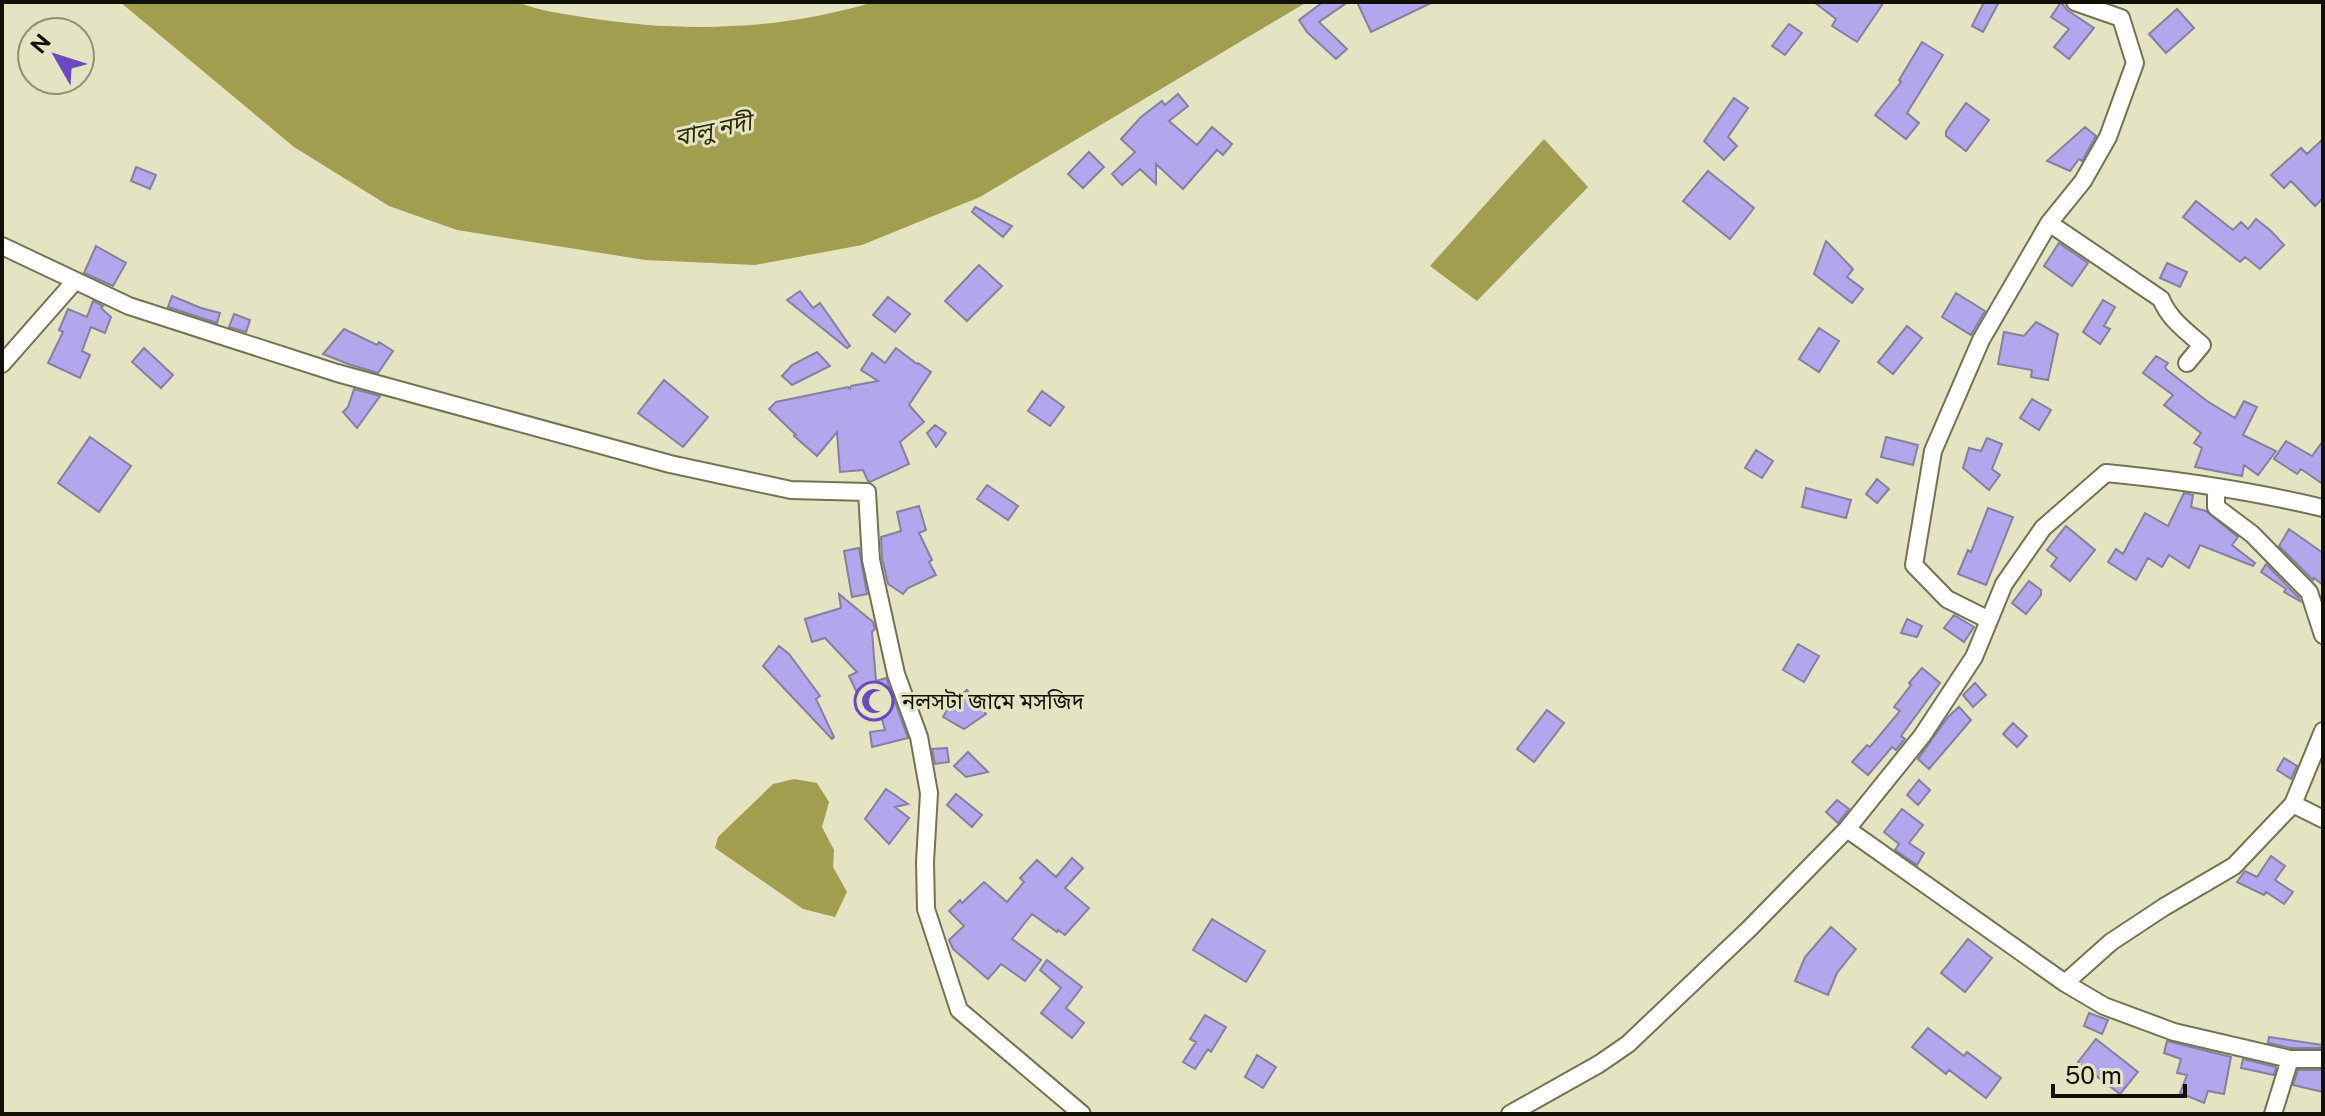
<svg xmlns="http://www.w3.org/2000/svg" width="2325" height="1116" font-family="'Public Sans','Noto Sans Bengali',sans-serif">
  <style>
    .water { fill: #a19e50 }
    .building { fill: #b2a6ec; stroke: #84809e; stroke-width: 2 }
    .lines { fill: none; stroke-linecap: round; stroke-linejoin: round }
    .minor-casing { stroke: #737354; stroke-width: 20 }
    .minor { stroke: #fff; stroke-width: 16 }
    .labels { text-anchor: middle; stroke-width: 6; stroke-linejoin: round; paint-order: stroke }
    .poi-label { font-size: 22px; fill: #111005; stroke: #e5e4c2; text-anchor: start }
    .water-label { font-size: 24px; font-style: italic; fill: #2d2b08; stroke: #e5e4c2 }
  </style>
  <rect width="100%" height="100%" fill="#e5e4c2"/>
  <!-- water -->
  <path class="water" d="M120 2H517C540 11 564 14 589 18 685 33 781 30 874 2H1307L980 197 862 245 755 265 645 260 457 230 389 206 294 147Z
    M1544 139 1588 187 1477 301 1430 266Z
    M794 779 817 783 829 802 822 827 834 850 833 867 847 892 835 917 803 909 715 848 718 837 773 784Z"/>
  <!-- building -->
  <path class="building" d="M1323 2H1348L1319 22 1347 49 1336 59 1307 32 1299 20Z
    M1357 2H1433L1371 32Z
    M1814 2H1884L1857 42 1832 26 1836 19Z
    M1984 2H1999L1983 32 1972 26Z
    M2061 2 2067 10 2094 28 2069 59 2054 47 2069 29 2051 17Z
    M2177 9 2194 28 2166 53 2149 34Z
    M1789 24 1802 33 1785 55 1772 46Z
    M1922 42 1943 55 1907 113 1919 123 1906 139 1875 115 1901 82 1899 80Z
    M1178 94 1188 106 1169 121 1197 145 1212 127 1232 144 1223 155 1217 150 1183 189 1156 164V184L1140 169 1122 185 1112 174 1135 152 1121 139 1141 117 1162 101 1165 105Z
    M1734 98 1748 108 1728 137 1737 146 1724 160 1704 141Z
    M1966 103 1989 120 1966 151 1946 136V131Z
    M2085 127 2096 136 2082 161 2079 159 2070 171 2047 161Z
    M2323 139V198L2315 206 2291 181 2284 188 2271 175 2301 148 2307 154Z
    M1089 152 1104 167 1083 188 1068 174Z
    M136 167 156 175 150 189 131 181Z
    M1708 171 1754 208 1730 239 1683 201Z
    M2196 201 2233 230 2241 222 2248 229 2256 219 2271 231 2284 245 2260 269 2245 257 2240 262 2183 217Z
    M975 207 1012 226 1003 237 972 212Z
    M1826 241 1853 269 1847 277 1863 289 1852 303 1814 274Z
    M2059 243 2088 263 2072 286 2044 266Z
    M96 246 126 263 113 286 84 273Z
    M2167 263 2187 272 2180 287 2160 278Z
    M979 265 1002 286 967 321 945 301Z
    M800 291 813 308 820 303 850 346 847 348 787 300Z
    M1956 293 1985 311 1971 335 1942 317Z
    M172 296 201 308 220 313 217 323 168 307Z
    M888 297 910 314 895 332 873 315Z
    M2103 300 2115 307 2104 326 2110 329 2100 344 2083 332Z
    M93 301 103 306 101 308 111 317 105 333 91 327 82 351 90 355 80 378 48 363 63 332 59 330 68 309 87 317Z
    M234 314 250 320 246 332 229 327Z
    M2036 322 2058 334 2048 380 2031 377 2032 370 1998 364 2004 332 2024 336Z
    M1907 326 1922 338 1893 374 1878 362Z
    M1819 328 1839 341 1819 372 1799 359Z
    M344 329 377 345 379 342 393 351 378 373 351 365 323 354Z
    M144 348 173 375 161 388 132 362Z
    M896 348 917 364 918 363 931 372 909 405 924 422 900 442 909 464 870 482 868 481 863 470 840 472 837 432 817 456 794 436 796 435 769 409 776 402 848 387 850 389 851 386 878 381 861 370 872 353 885 363Z
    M817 352 830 366 792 385 782 376 792 365Z
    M2156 356 2168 363 2165 367 2167 370 2207 401 2235 418 2244 401 2257 407 2243 435 2276 451 2258 475 2244 465 2242 476 2195 467 2202 448 2194 443 2201 433 2164 405 2173 395 2143 373Z
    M664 380 708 417 683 447 638 413Z
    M354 389 380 396 357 428 343 412 348 407Z
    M1042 391 1064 407 1050 426 1028 411Z
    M2032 399 2051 410 2039 430 2020 418Z
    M935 425 946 433 936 447 927 433Z
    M90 437 131 466 99 512 58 483Z
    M1886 437 1918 445 1913 465 1881 457Z
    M1987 438 2002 444 1992 469 2000 475 1989 490 1963 468 1969 448 1981 451Z
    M2286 441 2312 456 2323 441V484L2301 469 2297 474 2274 459Z
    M1756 450 1773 461 1762 478 1745 468Z
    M1877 479 1889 489 1877 503 1866 494Z
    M987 485 1018 506 1008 520 977 499Z
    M1806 488 1851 500 1846 518 1802 507Z
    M2184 493 2193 495 2191 507 2206 511 2238 537 2232 545 2255 563 2253 566 2200 545 2189 568 2169 555 2162 567 2148 558 2136 580 2108 562 2116 549 2123 554 2145 513 2168 526Z
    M919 506 926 530 919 533 932 560 929 562 936 575 908 588 903 594 888 584 882 558 881 537 901 531 897 512Z
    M1988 508 2013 517 1986 585 1958 574 1968 550 1971 552Z
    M2066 526 2095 550 2070 581 2051 566 2057 558 2047 550Z
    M2289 529 2323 553V585L2314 578 2313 580 2279 546Z
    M859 548 867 594 852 597 844 551Z
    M2266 564 2299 598 2300 601 2284 592 2286 589 2261 572Z
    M2029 581 2041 590V595L2026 614 2012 603Z
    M839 594 873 622 875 629 872 632 876 681 886 678 908 738 872 747 870 732 885 730 874 691 861 701 849 676 857 672 825 638 812 642 805 619 841 608Z
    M1954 615 1974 627 1964 642 1944 628Z
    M1907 619 1922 626 1917 637 1901 633Z
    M1798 644 1819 656 1804 682 1783 670Z
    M779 646 789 654 820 696 816 699 834 737 832 739 763 666Z
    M1922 668 1940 683 1901 736 1905 739 1896 750 1892 747 1868 775 1852 762 1867 745 1870 747 1900 711 1894 707 1911 685 1909 683Z
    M1975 683 1986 695 1973 707 1963 695Z
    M967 690 986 714 964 729 943 717 952 702Z
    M1959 707 1971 720 1929 769 1918 759 1948 717Z
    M1547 710 1564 723 1534 762 1517 749Z
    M2013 723 2027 736 2017 747 2003 734Z
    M947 748 949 762 935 764 932 749Z
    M968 752 988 772 966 777 954 766Z
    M2284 758 2297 766 2291 779 2277 770Z
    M1919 780 1930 790 1918 805 1907 795Z
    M886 789 908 804 895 807 909 818 889 844 865 819Z
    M956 794 982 815 972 827 947 805Z
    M1837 800 1849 809 1838 823 1826 812Z
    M1902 809 1923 825 1909 843 1924 853 1917 865 1895 850 1899 844 1884 832Z
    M2271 856 2285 866 2275 880 2293 892 2284 904 2266 892 2264 895 2237 882 2245 871 2257 877Z
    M1072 858 1083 868 1065 888 1089 908 1065 935 1058 930 1057 932 1032 914 1012 939 1041 960 1025 981 1001 964 988 979 953 949 949 940 964 926 949 911 960 900 962 903 984 882 1007 902 1024 882 1020 878 1037 860 1056 877Z
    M1212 919 1265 951 1246 982 1193 950Z
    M1831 927 1856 949 1837 973 1828 995 1795 981 1805 957Z
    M1968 939 1992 958 1965 992 1941 973Z
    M1047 960 1082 987 1066 1008 1084 1023 1072 1038 1041 1013 1061 988 1040 970Z
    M2089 1013 2108 1020 2102 1034 2084 1026Z
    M1205 1015 1226 1027 1211 1052 1208 1049 1195 1069 1183 1062 1196 1042 1190 1039Z
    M1928 1028 1964 1056 1967 1052 2001 1078 1986 1098 1949 1070 1946 1074 1912 1047Z
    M2269 1037 2323 1045V1048H2291L2268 1043Z
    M2096 1039 2138 1072 2120 1094 2078 1062Z
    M2167 1041 2231 1057 2224 1094 2208 1091 2204 1103 2180 1093 2187 1075 2177 1073 2181 1059 2164 1053Z
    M1257 1055 1276 1067 1263 1088 1245 1077Z
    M2243 1059 2276 1067 2274 1075 2241 1068Z
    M2298 1070H2323V1092L2293 1085Z"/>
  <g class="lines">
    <defs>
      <path id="minor" d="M2049 223 2161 299C2169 319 2186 331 2202 345L2187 363
        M2 246 129 306 337 373 670 464 791 490 867 492 871 560 896 674 919 737 929 793 925 862 926 909 959 1010 1082 1114
        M2 364 75 281
        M2216 488V507L2252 534 2309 592 2323 635
        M1989 620 1947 599 1914 565 1933 451 1981 340 2049 223 2083 181 2108 137 2135 63 2121 18 2075 2
        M2293 804 2323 819
        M1847 829 2065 983 2104 1006 2174 1032 2290 1059H2323
        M2065 983 2111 942 2164 907 2234 866 2293 804 2323 731
        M1510 1114 1599 1064 1628 1044 1749 929 1847 829 1922 736 1974 657 2004 584 2043 528 2106 473C2179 480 2252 491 2323 508
        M2273 1114 2290 1059"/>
    </defs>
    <!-- minor casing -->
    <use href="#minor" class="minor-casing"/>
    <!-- minor -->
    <use href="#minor" class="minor"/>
  </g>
  <!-- icons -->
  <defs>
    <symbol id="mosque-ring" viewBox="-11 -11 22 22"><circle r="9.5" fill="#e5e4c2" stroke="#6a48c1" stroke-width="1.5"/><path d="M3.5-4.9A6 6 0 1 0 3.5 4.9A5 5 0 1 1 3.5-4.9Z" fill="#6a48c1"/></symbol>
  </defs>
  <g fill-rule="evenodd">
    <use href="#mosque-ring" x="852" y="679" width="44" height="44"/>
  </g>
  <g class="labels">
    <!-- poi labels -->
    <g class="poi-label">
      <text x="902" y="709">নলসটা জামে মসজিদ</text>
    </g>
    <!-- water labels -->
    <g class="water-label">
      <text transform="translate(713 130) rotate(-12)" y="8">বালু নদী</text>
    </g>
  </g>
  <!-- border -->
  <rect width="2325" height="1116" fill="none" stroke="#111005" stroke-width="8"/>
  <!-- north arrow -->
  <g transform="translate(56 56) rotate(309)"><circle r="38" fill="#e5e4c2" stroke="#908f76" stroke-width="2"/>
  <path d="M0-6L14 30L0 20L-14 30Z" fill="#6a48c1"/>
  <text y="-12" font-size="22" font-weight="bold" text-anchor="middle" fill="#111005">N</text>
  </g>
  <!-- scale -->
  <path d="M2053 1084v12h132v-12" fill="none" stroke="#111005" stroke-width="4"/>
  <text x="2065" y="1084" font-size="24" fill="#111005" stroke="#e5e4c2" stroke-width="6" paint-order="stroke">50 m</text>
</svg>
